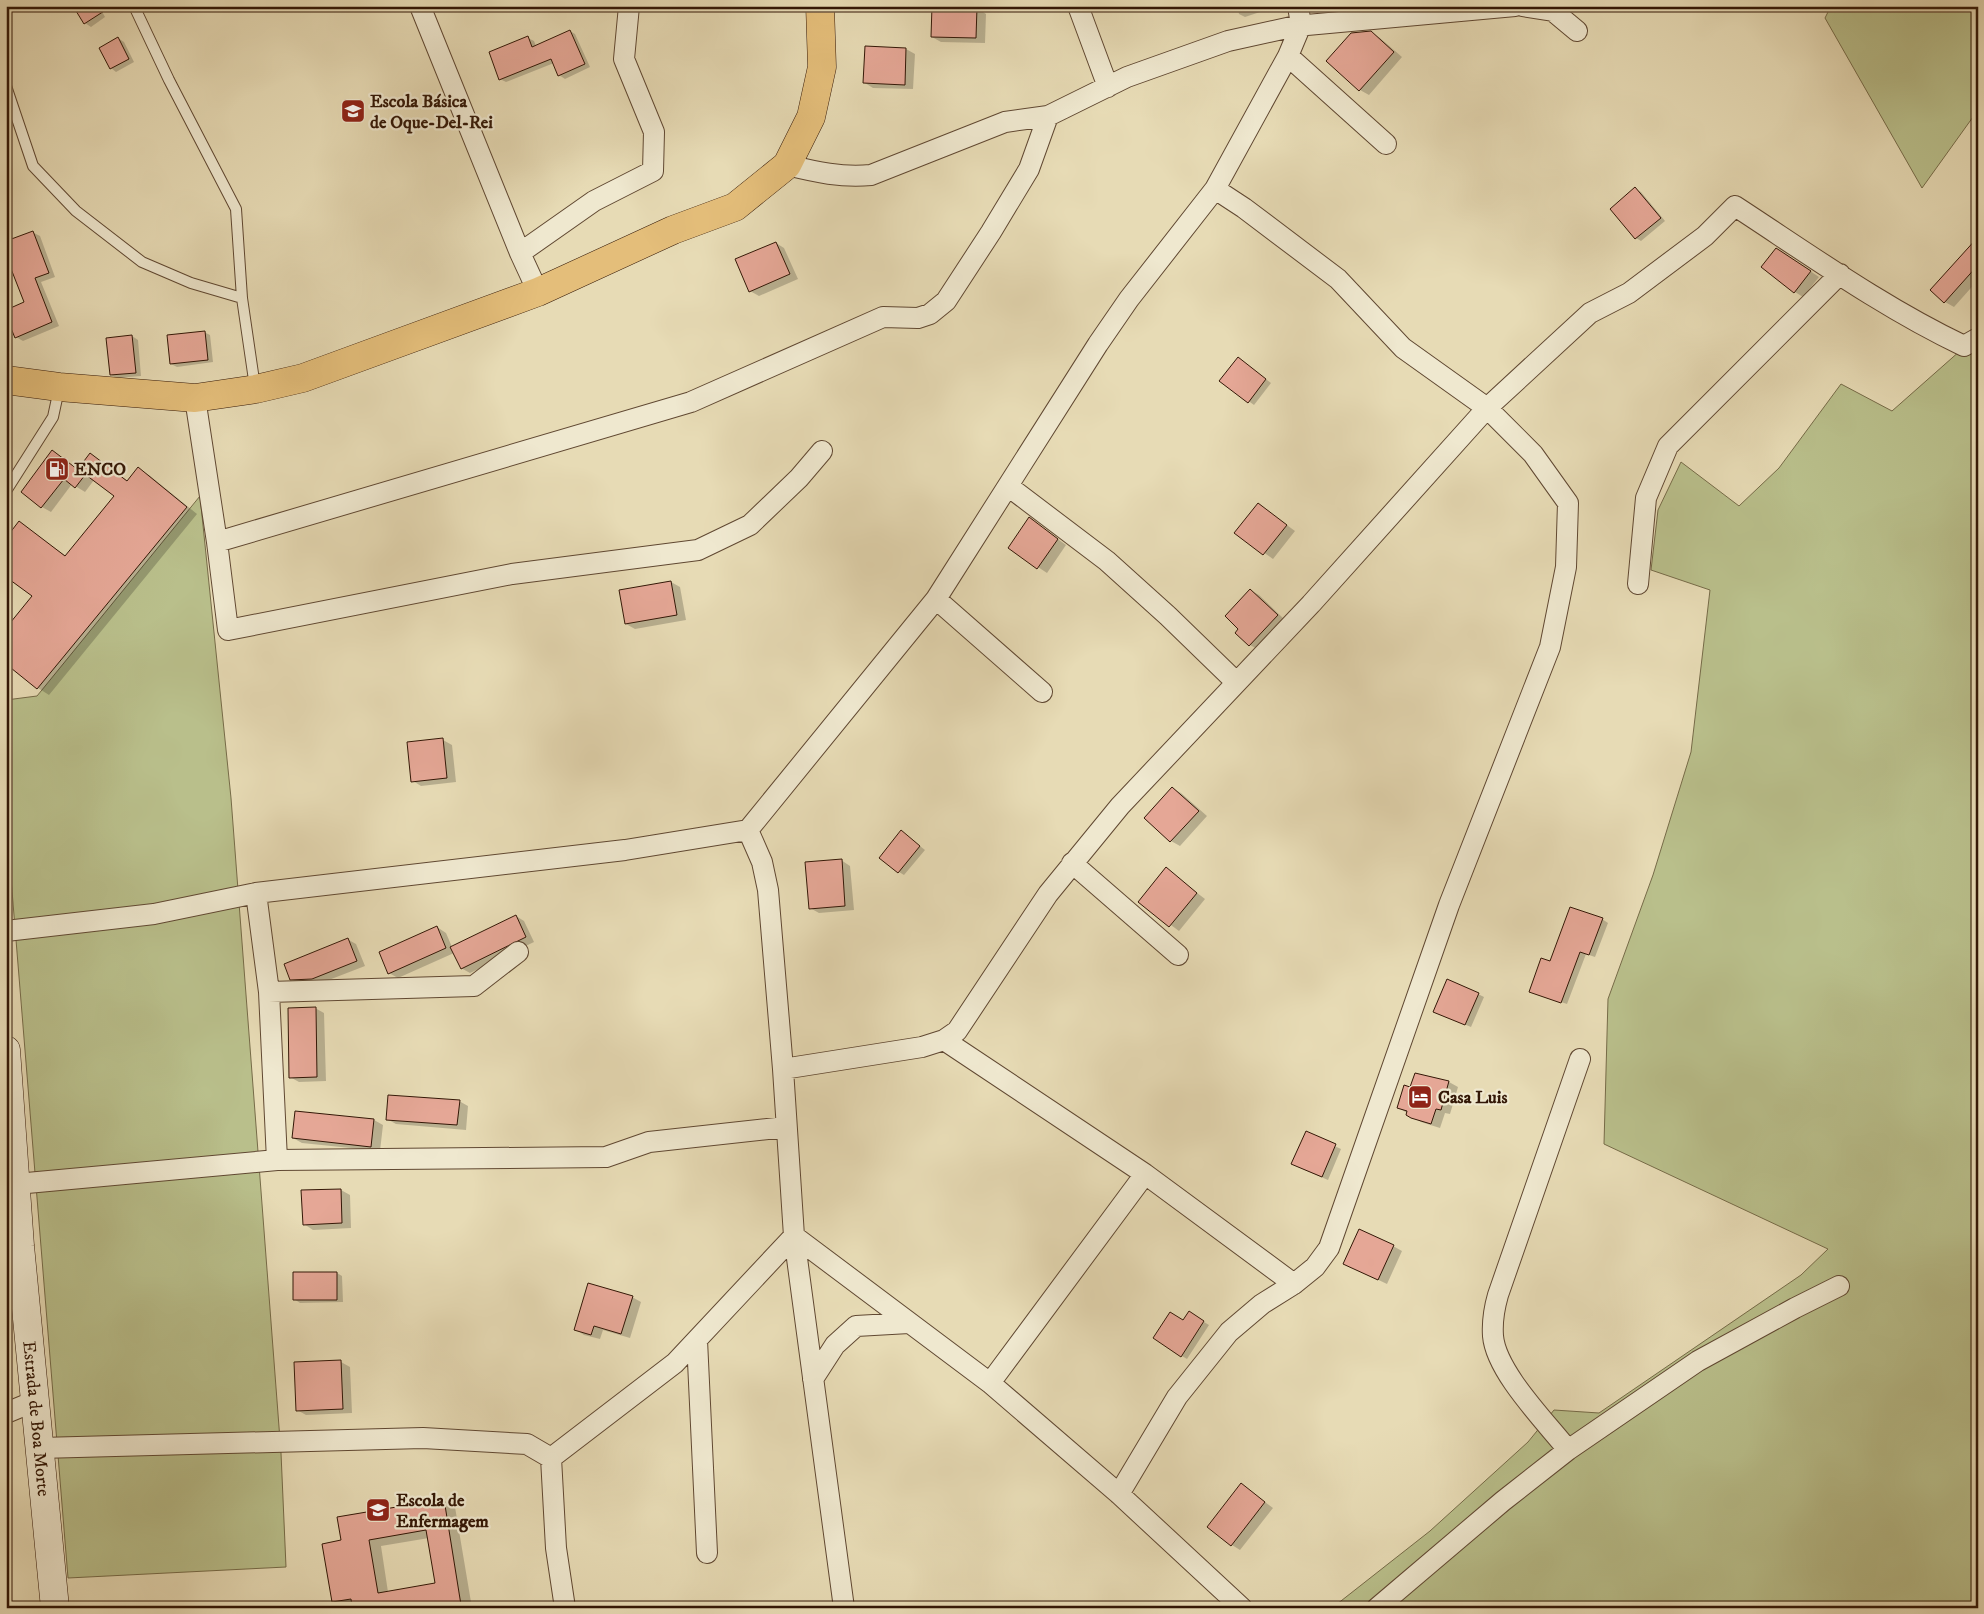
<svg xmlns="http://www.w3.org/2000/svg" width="1984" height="1614" font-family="'IM FELL DW Pica',serif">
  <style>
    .green { fill: #b9bf8b; stroke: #766b48 }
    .shadow { fill: #0003; fill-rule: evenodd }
    .building { fill: #e5a796; stroke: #331706; fill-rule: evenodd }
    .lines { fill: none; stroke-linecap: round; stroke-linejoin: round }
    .service-casing { stroke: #604832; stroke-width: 12 }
    .minor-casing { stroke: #604832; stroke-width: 22 }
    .secondary-casing { stroke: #331706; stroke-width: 29 }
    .primary-casing { stroke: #331706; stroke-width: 29 }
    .service { stroke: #efe8cf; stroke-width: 10 }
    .minor { stroke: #efe8cf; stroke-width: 20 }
    .secondary { stroke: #efe8cf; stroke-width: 28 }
    .primary { stroke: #e4be7a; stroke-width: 28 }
    .labels { text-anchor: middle; stroke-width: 4.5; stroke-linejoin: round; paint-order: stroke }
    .poi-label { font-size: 18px; font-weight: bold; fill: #331706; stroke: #efe8cf; text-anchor: start }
    .street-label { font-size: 18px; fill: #331706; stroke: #efe8cf }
  </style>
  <rect width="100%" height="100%" fill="#e7dbb5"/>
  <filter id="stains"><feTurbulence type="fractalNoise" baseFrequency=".004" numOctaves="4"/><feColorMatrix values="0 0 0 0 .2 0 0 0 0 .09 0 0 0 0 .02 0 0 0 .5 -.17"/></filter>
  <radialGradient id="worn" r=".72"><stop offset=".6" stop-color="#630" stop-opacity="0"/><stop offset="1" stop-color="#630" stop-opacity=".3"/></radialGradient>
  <!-- green -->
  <path class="green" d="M1831 6H1978V110L1922 188 1825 18Z
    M1978 335V1608H1332L1430 1531 1528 1442 1554 1410 1599 1413 1801 1275 1828 1249 1604 1144 1608 999 1653 875 1691 752 1710 590 1651 570 1658 510 1681 462 1739 506 1779 468 1841 384 1892 411Z
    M200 496 231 798 281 1453 286 1567 68 1578 6 817V700L37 696Z"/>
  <!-- shadow -->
  <path class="shadow" d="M75 6H99L105 17 91 27 85 23Z
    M1237 6H1278L1245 17 1239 14Z
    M977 8 986 14 985 43 941 42 932 37Z
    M570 31 575 34 590 67 565 79 559 75 554 63 506 82 500 79 528 38 534 41 536 46Z
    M1371 32 1380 38 1402 57 1369 95 1360 90Z
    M118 38 124 42 134 62 116 72 111 68Z
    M906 49 915 54 913 89 873 88 865 83Z
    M1635 189 1641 192 1665 221 1641 241 1636 238Z
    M32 232 40 236 55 277 41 282 59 326 23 341 16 337 26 303Z
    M1978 239V280L1954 307 1945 302Z
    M776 243 784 248 798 279 759 296 750 291Z
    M1785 254 1819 277 1803 297 1795 292Z
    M204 332 210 335 213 362 177 367 171 364Z
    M132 336 138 340 141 376 117 378 111 375Z
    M1243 362 1271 383 1254 405 1221 381Z
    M53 452 79 470 90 455 128 481 138 469 149 475 197 514 49 695 38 688 6 662 34 596 19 523 66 556 116 496 94 480 85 492 72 484 51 512 42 507 22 492Z
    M1258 504 1295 531 1273 559 1236 533Z
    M1030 519 1066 545 1047 573 1009 548Z
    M671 582 680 587 686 620 635 629 626 624Z
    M1250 590 1259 595 1286 621 1259 650 1250 645 1237 633 1240 629Z
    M443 740 452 745 456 782 421 786 413 781Z
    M1172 788 1181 793 1207 816 1180 846 1171 841 1146 818Z
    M906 835 925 850 904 875 899 872Z
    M841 860 850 866 854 910 819 913 810 908Z
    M1166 869 1205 899 1179 931 1140 902Z
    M516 916 524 921 534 942 470 973 461 968 454 953 398 978 389 973 437 927 446 933 452 947Z
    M1602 919 1608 923 1595 957 1586 954 1567 1004 1535 993 1551 962Z
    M347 939 356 944 365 966 321 983 300 984 291 979Z
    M1478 994 1484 997 1471 1027 1440 1014Z
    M315 1008 324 1013 326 1081 299 1082 290 1077Z
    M1415 1075 1449 1082 1458 1087 1450 1114 1445 1113 1440 1128 1421 1122 1399 1108 1411 1089Z
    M459 1101 468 1106 466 1130 396 1124 387 1119Z
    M374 1120 383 1125 380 1151 302 1143 293 1138Z
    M1306 1133 1341 1149 1328 1180 1298 1167Z
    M341 1190 350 1195 351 1228 313 1230 304 1224Z
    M6 1199 14 1269 6 1270Z
    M1393 1246 1402 1251 1387 1284 1345 1264Z
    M337 1273 342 1276 343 1302 300 1303 294 1299Z
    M632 1297 641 1302 630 1338 603 1330 600 1339 584 1335 575 1329Z
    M1189 1313 1209 1325 1187 1359 1182 1356 1183 1322Z
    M341 1362 350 1367 352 1413 306 1415 297 1410Z
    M1242 1485 1273 1508 1240 1550 1232 1545Z
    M443 1500 455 1507 472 1608H344L333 1601 343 1542ZM429 1538 437 1584 388 1592 381 1546Z
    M6 1590 8 1608H6Z"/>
  <!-- building -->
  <path class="building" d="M73 6H112L84 24Z
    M932 6 977 7 976 38 931 37Z
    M570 30 585 64 558 76 551 59 499 80 489 52 528 36 532 47Z
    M1371 31 1394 52 1359 91 1326 61 1351 33Z
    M118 37 129 59 110 69 99 48Z
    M865 46 906 48 905 85 863 83Z
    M1635 187 1661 218 1635 239 1610 209Z
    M33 231 49 273 35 278 52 322 15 338 6 316V310L24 302 6 256V241Z
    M1978 237V265L1944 303 1930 290Z
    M776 242 790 274 749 292 735 259Z
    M1776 248 1811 271 1794 293 1761 267Z
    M205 331 208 360 170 364 167 335Z
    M132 335 136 373 110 375 106 338Z
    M1238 357 1266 379 1248 403 1219 381Z
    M52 450 85 475 75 488 64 479 41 508 21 492Z
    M90 453 127 481 138 467 187 507 37 689 6 664V628L32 596 6 577V538L19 521 65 556 114 496 78 469Z
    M1258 503 1287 525 1263 555 1234 533Z
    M1029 517 1058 539 1037 569 1008 548Z
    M671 581 677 615 625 624 619 590Z
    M1250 589 1278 615 1249 646 1235 633 1238 629 1225 616Z
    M443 738 447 778 411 782 407 742Z
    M1172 787 1199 811 1170 842 1144 818Z
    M901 830 920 846 898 873 879 858Z
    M842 859 845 906 809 909 805 862Z
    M1166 867 1197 893 1169 927 1138 902Z
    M1570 907 1603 918 1589 955 1580 952 1561 1003 1529 992 1541 958 1550 961Z
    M516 915 526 937 461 969 450 947Z
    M437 926 446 948 388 974 379 952Z
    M348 938 357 961 312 979 290 980 284 964Z
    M1447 979 1479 993 1465 1025 1433 1012Z
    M316 1007 317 1077 289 1078 288 1008Z
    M1415 1073 1449 1081 1441 1110 1436 1109 1431 1124 1411 1118 1406 1115 1407 1111 1397 1108 1404 1085 1410 1087Z
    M388 1095 460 1100 457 1125 386 1120Z
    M295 1111 374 1119 371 1147 292 1138Z
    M1306 1131 1336 1144 1322 1177 1291 1164Z
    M341 1189 342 1223 303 1225 301 1190Z
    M1359 1229 1394 1245 1378 1280 1343 1264Z
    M293 1272H337V1300H293Z
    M588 1283 633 1296 621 1334 594 1326 591 1335 574 1330Z
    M1189 1311 1204 1321 1181 1357 1153 1338 1170 1312 1183 1320Z
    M341 1360 343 1409 296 1411 294 1362Z
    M1241 1483 1265 1502 1231 1546 1207 1527Z
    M444 1499 461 1605 446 1608H352L351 1599 332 1602 322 1544 341 1540 337 1517ZM426 1530 435 1583 378 1593 369 1540Z"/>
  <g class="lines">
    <defs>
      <path id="service" d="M134 6 169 80 236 209 242 298
        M6 86 33 166 76 211 142 262 191 283 242 298 255 387
        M6 491 53 417 59 389"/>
      <path id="minor" d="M420 6 520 253 538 292
        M1078 6 1108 87
        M1522 6 1553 11 1577 31
        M1288 56 1386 144
        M787 165C816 172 842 178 871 175L1005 122 1048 116 1127 77 1228 41 1296 26 1515 6
        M520 253 594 201 653 171 654 132 624 59 629 6
        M195 398 217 542 691 402 883 317 918 318 930 314 946 301 991 232 1029 169 1048 116
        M1008 486 1107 561 1168 616 1236 682
        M217 542 228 630 512 574 698 550 750 525 799 478 822 451
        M1638 584 1646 498 1668 446 1840 274
        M936 599 1042 692
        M748 830 762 862 768 890 783 1069 794 1236 844 1608
        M1072 863 1178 955
        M256 893 269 992 277 1160
        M6 931 154 914 256 893 625 850 748 830 936 599 1098 344 1129 299 1215 189 1288 56 1301 25 1298 6
        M269 992 474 986 518 952
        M944 1040 1145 1174 1294 1284
        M783 1069 922 1047 944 1040 957 1031 1048 894 1120 806 1311 604 1487 408 1590 313 1629 293 1705 236 1735 206C1810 255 1884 308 1964 346L1978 338
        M16 1184 277 1160 606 1157 649 1142 786 1127
        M794 1236 990 1383 1119 1494 1242 1608
        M697 1340 707 1553
        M813 1379 835 1345 856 1326 909 1323
        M990 1383 1145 1174
        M6 1413 35 1401
        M40 1448 423 1438 527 1444 551 1458
        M1568 1450C1546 1422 1496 1372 1493 1336 1492 1322 1494 1309 1498 1295L1580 1059
        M551 1458 675 1363 794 1236
        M551 1458 556 1548 565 1608
        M1119 1494 1177 1397 1229 1332 1262 1304 1294 1284 1315 1267 1329 1248 1449 905 1550 647 1566 567 1568 503 1533 454 1487 408 1403 348 1338 279 1244 208 1215 189
        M1377 1608 1503 1501 1568 1450 1698 1361 1795 1308 1839 1286"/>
      <g id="secondary">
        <path id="s1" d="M6 1050 20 1246 55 1608"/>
      </g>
      <path id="primary" d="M6 380 59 387 195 398 256 389 303 378 538 292 673 230 735 207 787 165 811 117 822 67 820 6"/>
    </defs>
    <!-- service casing -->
    <use href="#service" class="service-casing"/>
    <!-- minor casing -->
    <use href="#minor" class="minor-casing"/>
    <!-- secondary casing -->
    <use href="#secondary" class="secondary-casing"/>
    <!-- primary casing -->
    <use href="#primary" class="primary-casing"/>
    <!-- service -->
    <use href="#service" class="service"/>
    <!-- minor -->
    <use href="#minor" class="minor"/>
    <!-- secondary -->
    <use href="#secondary" class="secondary"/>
    <!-- primary -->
    <use href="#primary" class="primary"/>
  </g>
  <!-- icons -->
  <defs>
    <symbol id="school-square" viewBox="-11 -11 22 22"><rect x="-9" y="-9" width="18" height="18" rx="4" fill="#8f2418" stroke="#efe8cf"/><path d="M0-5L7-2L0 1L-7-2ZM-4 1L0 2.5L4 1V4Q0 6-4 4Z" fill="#fff"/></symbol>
    <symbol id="fuel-square" viewBox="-11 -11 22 22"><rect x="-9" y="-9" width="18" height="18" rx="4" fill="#8f2418" stroke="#efe8cf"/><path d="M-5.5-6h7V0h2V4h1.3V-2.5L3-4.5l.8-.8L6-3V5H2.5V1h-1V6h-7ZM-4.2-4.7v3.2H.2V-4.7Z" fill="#fff"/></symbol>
    <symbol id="hotel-square" viewBox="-11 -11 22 22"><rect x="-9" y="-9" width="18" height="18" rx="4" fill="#8f2418" stroke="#efe8cf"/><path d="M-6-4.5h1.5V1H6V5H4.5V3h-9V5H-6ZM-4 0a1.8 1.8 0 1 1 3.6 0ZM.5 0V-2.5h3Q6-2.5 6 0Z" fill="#fff"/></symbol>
  </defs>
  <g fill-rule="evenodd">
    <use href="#school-square" x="339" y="97" width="28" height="28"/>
    <use href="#fuel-square" x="43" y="455" width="28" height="28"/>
    <use href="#hotel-square" x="1406" y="1083" width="28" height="28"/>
    <use href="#school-square" x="364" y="1496" width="28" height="28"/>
  </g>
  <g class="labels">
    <!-- poi labels -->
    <g class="poi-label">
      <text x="370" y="107">Escola Básica<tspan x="370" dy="21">de Oque-Del-Rei</tspan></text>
      <text x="74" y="475">ENCO</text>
      <text x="1438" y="1103">Casa Luis</text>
      <text x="396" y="1506">Escola de<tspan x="396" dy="21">Enfermagem</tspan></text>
    </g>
    <!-- street labels -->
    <g class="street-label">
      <text dy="6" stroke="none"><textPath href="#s1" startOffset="370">Estrada de Boa Morte</textPath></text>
    </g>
  </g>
  <!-- margin -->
  <rect width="1984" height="1614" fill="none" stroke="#e7dbb5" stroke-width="25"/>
  <rect x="8" y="8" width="1969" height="1599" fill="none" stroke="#331706" stroke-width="2.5"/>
  <rect x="12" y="12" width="1959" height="1589" fill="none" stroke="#331706"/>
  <rect width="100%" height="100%" filter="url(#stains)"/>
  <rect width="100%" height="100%" fill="url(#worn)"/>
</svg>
